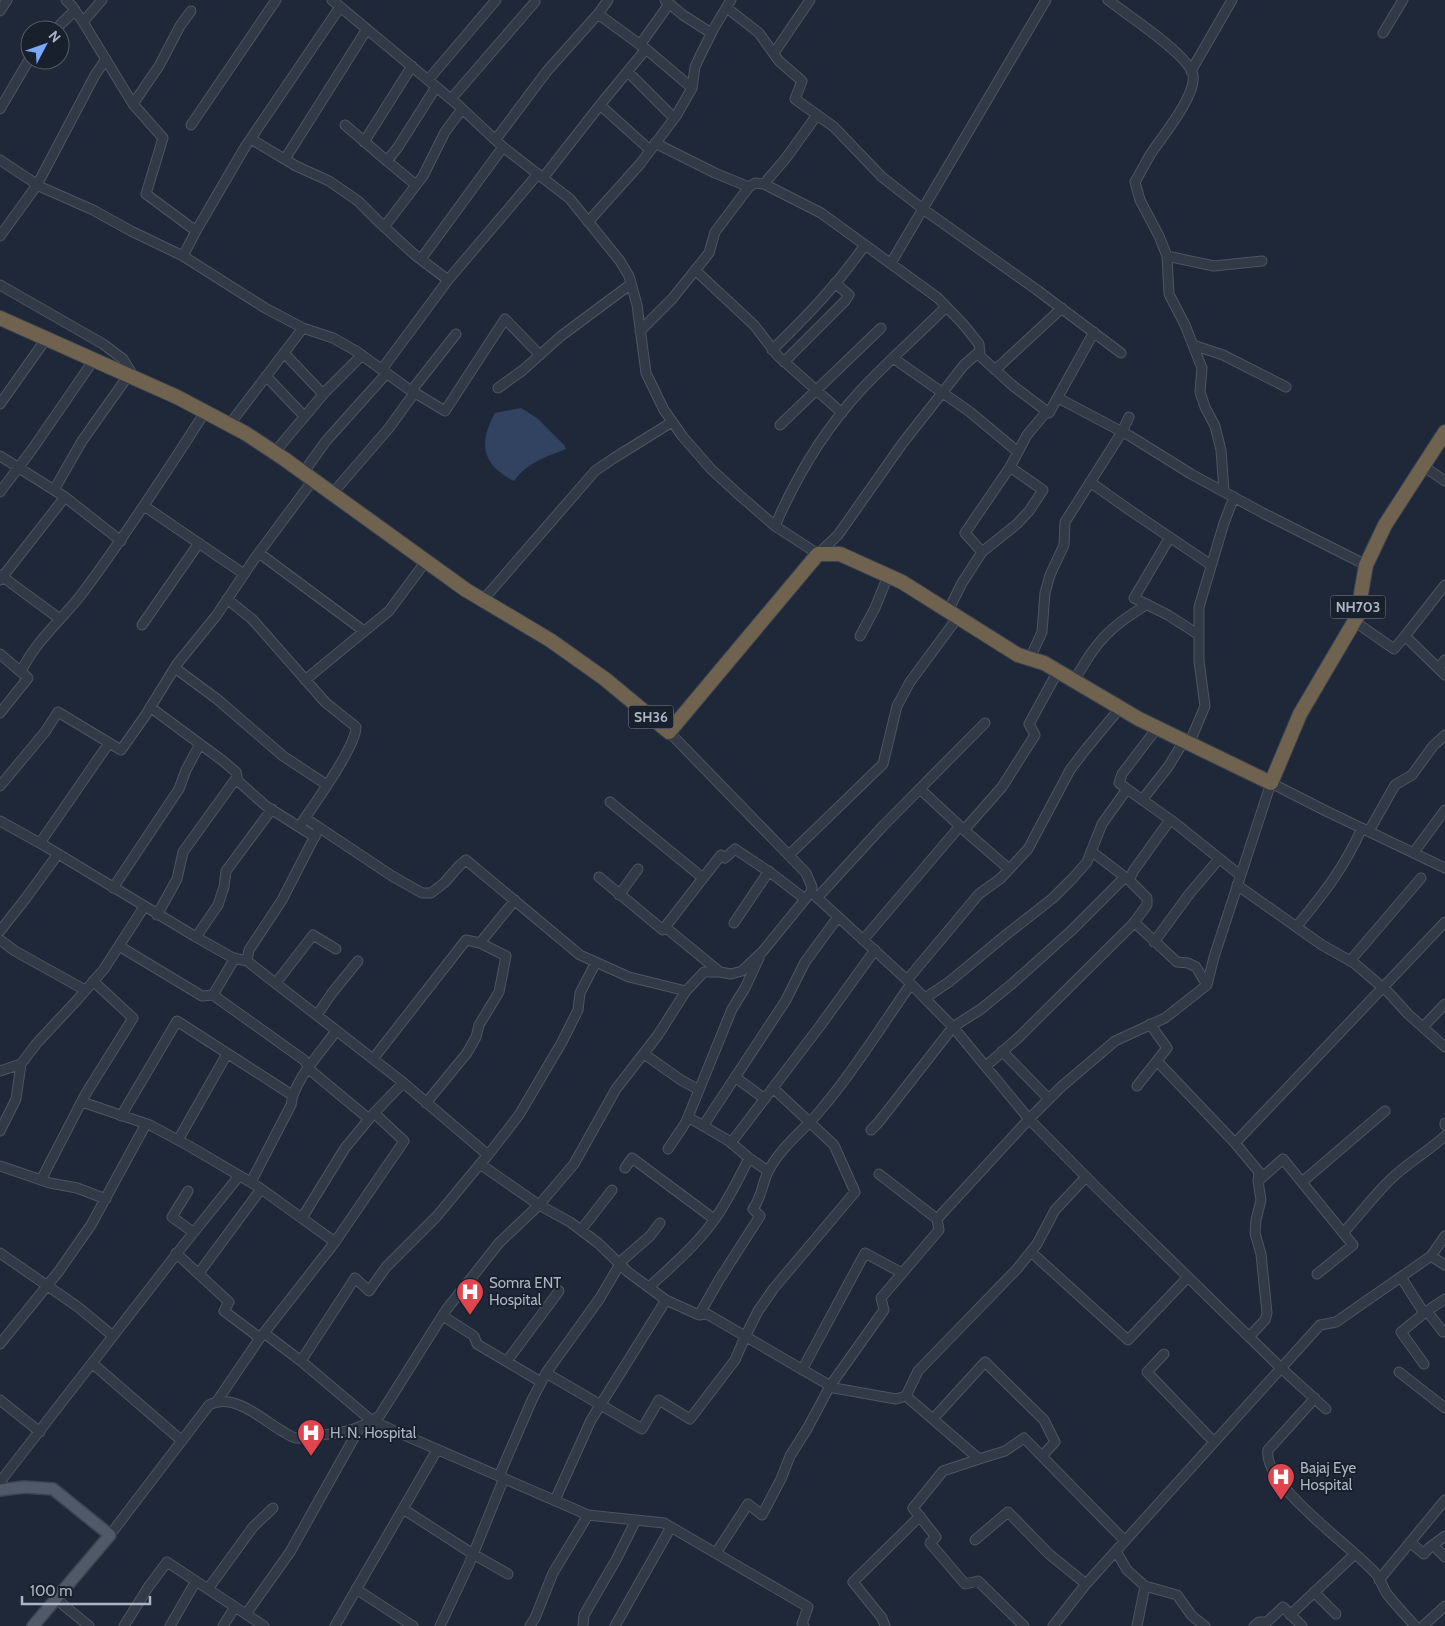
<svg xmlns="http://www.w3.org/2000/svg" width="1445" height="1626" font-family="Cabin,sans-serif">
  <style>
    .water { fill: #314360 }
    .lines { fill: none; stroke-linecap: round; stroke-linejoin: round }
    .minor-casing { stroke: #4d5563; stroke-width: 11 }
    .major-casing { stroke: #3c4452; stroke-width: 14 }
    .highway-casing { stroke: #3a424f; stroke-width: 16 }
    .minor { stroke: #323a48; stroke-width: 9 }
    .major { stroke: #505968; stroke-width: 11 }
    .highway { stroke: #6f634f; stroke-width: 14 }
    .labels { text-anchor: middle; stroke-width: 4; stroke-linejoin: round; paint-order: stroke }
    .shield { fill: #18202c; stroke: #808897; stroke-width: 1 }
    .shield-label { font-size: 14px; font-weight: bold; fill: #acb5c5 }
    .poi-label { font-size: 15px; fill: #acb5c5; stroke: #18202c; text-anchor: start }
  </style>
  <rect width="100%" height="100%" fill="#1f2838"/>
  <!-- water -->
  <path class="water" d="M521 408 537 418 564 445 566 449C545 457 527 463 514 481 482 465 478 444 495 413Z"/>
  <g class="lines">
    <defs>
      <path id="minor" d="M66 0 72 6 83 22 133 104 163 138 146 194 196 231 183 256
        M332 0 458 105 503 147 570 199 620 261 629 276 637 305 646 373 664 410 683 437 711 469 737 493 775 526 818 554 838 535 902 444 964 365 980 351
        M665 0 683 15 711 33
        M1108 0C1126 14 1189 55 1193 75 1197 95 1161 138 1150 155 1145 164 1140 173 1135 182L1140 200 1159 236 1167 256 1169 294 1185 325 1202 368 1200 392 1205 407 1215 426 1221 450 1224 491
        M727 8 759 33 779 61 802 81 795 99 834 127 882 177 923 209 1037 290 1121 353
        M0 11 7 0
        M598 14 646 49
        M83 22 102 0
        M55 30 75 10
        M1383 33 1403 0
        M640 45 669 4
        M774 53 810 0
        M1191 71 1232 0
        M628 72 674 118
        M428 80 496 0
        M451 99 535 2
        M133 104 159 66 180 26 191 11
        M600 105 650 150
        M0 109 30 58
        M191 125 276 0
        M345 125 387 161 398 147 436 87
        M251 139 296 166 329 181 358 201 381 224 415 255 448 280
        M496 139 547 71 598 14 608 0
        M364 142 412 66
        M655 143 715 173 749 187
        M285 159 367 29
        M0 160 41 187 93 210 131 231 183 256 265 308 303 328 229 425
        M387 161 416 185
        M543 178 600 105 646 49 692 88
        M764 184 821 213 938 298 963 324 979 344 980 356 1012 385 1049 413 1094 332
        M588 222 640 164 676 116 692 88 695 67 700 56 714 28 731 0
        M384 227 423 176 445 132 462 109
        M196 231 245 147 340 7
        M0 236 37 185 95 75 106 59
        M1167 256 1214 266 1262 261
        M421 259 503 147
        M891 263 1046 0
        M695 270 754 325 778 356 842 413
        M0 285 103 344 123 359 134 377
        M303 328 333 338 356 351 407 388 445 411 505 319 540 355
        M640 331 672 299 709 253 715 232 749 187 755 183 764 184 786 158 817 115
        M1193 345 1223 355 1286 387
        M772 350C807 316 837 285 865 245
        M284 353 323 394
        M893 358 970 412 1018 452
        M784 362 845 301 849 295 835 283
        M382 369 448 280 538 174
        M995 370 1062 308
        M266 376 304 416
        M498 388 523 370 561 336 631 284
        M412 390 456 334
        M1058 398 1130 436 1191 474 1263 513 1366 565
        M0 404 46 339
        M780 425 881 328
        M274 453 326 391 362 355
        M0 456 65 497 121 541
        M1423 466 1445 481
        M303 473 326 441 387 373
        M1090 482 1128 509 1211 565
        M54 490 82 441 128 376
        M0 492 31 451 93 361
        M332 494 389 428 415 392
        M144 506 244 574
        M775 526C796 477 825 429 861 390 888 361 918 335 946 307
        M1170 537 1134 598 1168 615 1199 635
        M982 552 965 533 1010 467 1027 435 1047 411
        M259 553 364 631
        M0 575 60 619
        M0 580 65 497
        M1445 585 1405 636 1445 675
        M227 599 252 619 325 702 356 727C356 747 312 807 299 827
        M483 600 595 471 614 458 672 422
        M948 611 962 583 982 552 1017 524 1029 511 1043 490 1010 467
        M1354 621 1394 649 1405 636
        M142 625 199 543
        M860 636 875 608 888 576
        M0 654 28 678 0 713
        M1030 658 1042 632 1045 593 1050 575 1064 545 1065 522 1122 432 1129 417
        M175 668 217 699 283 756 327 785
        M1438 668 1445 660
        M21 672C35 641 64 618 84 591 127 533 166 473 205 412
        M305 680 389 611 426 561
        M1074 681C1086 660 1098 640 1117 625 1127 617 1137 611 1147 604
        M150 707 223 761 236 772 238 781 266 806 315 837
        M1189 744 1205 706 1199 661V607L1224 523 1234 497
        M0 786 45 732 58 712 121 750 145 716 177 664 216 616 255 558 313 480
        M920 789 964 830 1002 787 1035 735 1029 724 1058 671
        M1127 789 1175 823 1240 875
        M1142 800 1168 767 1184 741
        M610 802 703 878
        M305 818 392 876 422 893H431L444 883 459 866 466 860 580 955 629 977 686 991
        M0 821 45 846 196 937 233 958 247 961 400 1080 488 1155 480 1164 539 1205 570 1222 598 1243 628 1272 666 1300 699 1315 707 1314 834 1388 896 1399 906 1396 979 1459 1005 1451 1024 1438 1125 1541
        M964 830 1009 869
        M1369 831 1395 785 1412 775 1433 746 1445 735
        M40 843 109 743
        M1091 851 1125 877
        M1414 852 1445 810
        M789 855 883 764 897 706 910 682 958 617
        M599 877 663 930 665 927
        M1237 885 1322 945 1354 963 1388 992 1408 1014 1445 1047
        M113 888 179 789 186 770 200 744
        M811 892 907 980 953 1027 1029 1119 1098 1189 1281 1368 1326 1409
        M619 895 638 869
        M817 898 883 826 985 723
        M157 915 177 879 183 852 237 777
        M1134 922 1177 962 1188 963 1196 967 1207 985
        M734 923 769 871
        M1297 926C1324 893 1344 868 1362 828
        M0 931 26 898 58 854
        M196 937 218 905 224 887 226 871 272 809
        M0 940 15 951 85 990
        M863 940 960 826
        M1154 942 1190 893 1219 859
        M119 946 202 996 213 995
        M235 958 213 995 304 1060 310 1070 369 1119
        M247 961 249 950 282 900 317 832
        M1350 961 1421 878
        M720 972 665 927 721 855 725 858 735 849 771 873 805 899
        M907 980 979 894 1001 878 1028 849 1070 770 1086 749 1120 708
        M276 983 313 935 336 949
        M925 998 949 982 1007 934 1053 898 1073 878 1087 862 1102 824 1127 789 1119 783 1122 774 1157 728
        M317 1015 332 993 358 961
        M1423 1027 1445 1004
        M1002 1051 1049 1099
        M644 1054 681 1080 699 1090
        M373 1059 466 940 480 943 515 900
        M1157 1061 1235 1143 1259 1172 1258 1181 1261 1200 1256 1220 1255 1233 1261 1254 1267 1313 1265 1320 1249 1337
        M986 1066 1018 1038 1133 924 1147 905V898L1129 880 1134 870 1170 820
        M0 1071 21 1064 37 1043 78 999 104 969 144 907
        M735 1077 765 1099
        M1137 1086 1167 1048 1150 1024
        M82 1102 150 1125 189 1146 257 1186 335 1242 260 1338 217 1401
        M426 1103 467 1053 476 1037 479 1025 499 992 506 956 480 943
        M121 1116 177 1021 292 1095
        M688 1117 729 1141 749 1158 768 1171
        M1445 1123V1125
        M703 1126 786 1000 805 962 838 917
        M871 1130 878 1123 953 1027 981 1009 1013 983 1072 930 1125 877 1129 880
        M0 1131 16 1099 21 1064
        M178 1140 227 1054
        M731 1143 820 1026 875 950
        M1235 1143 1445 922
        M668 1149 686 1122 732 1009 745 988 759 958
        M488 1155 519 1115 562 1042 578 1010 580 993 596 962
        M0 1166 50 1183 77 1188 106 1199
        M625 1168 632 1158 714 1219
        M879 1174 937 1219
        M41 1180 85 1095 133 1018 93 981
        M1258 1181 1283 1159 1353 1245 1317 1274
        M251 1182 291 1105C293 1081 322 1051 336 1031
        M1302 1182 1385 1111
        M188 1191 172 1217 193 1232
        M302 1218 345 1148 374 1113 403 1083
        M581 1230 612 1190
        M1343 1233C1358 1217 1371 1199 1387 1183 1404 1165 1426 1153 1445 1136
        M335 1242 404 1141 374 1113
        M1031 1252 1128 1340 1188 1277
        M0 1253 78 1307 113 1336
        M176 1253 229 1302 224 1311 260 1338
        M1431 1256 1445 1265
        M619 1263 650 1236 660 1223
        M199 1273 261 1189
        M1401 1277 1424 1313
        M649 1287C671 1267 694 1247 712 1223 727 1203 738 1180 749 1158
        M1427 1311 1443 1332 1445 1330
        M699 1315 719 1280 760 1216 753 1209C763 1195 762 1182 769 1170 782 1145 807 1128 824 1106 856 1068 882 1025 911 984
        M443 1316 474 1336 477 1344 541 1382
        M264 1333 301 1361 372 1421 588 1515 664 1523 808 1607 802 1624 804 1626
        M0 1344 59 1271 91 1225 146 1124
        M1164 1354 1147 1372 1214 1442
        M301 1361 355 1278 369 1291 386 1267 437 1216 480 1164
        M507 1361 559 1291
        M92 1363 182 1441
        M1424 1364 1401 1332 1427 1311 1445 1299
        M802 1370 865 1253 902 1273
        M1399 1372 1445 1408
        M546 1373 642 1429 659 1400 690 1419 735 1360 745 1337 758 1311 774 1288 855 1192 834 1145 773 1088
        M906 1396 918 1371 1017 1269 1037 1244 1055 1210 1086 1177
        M1315 1398 1268 1450C1262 1485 1353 1547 1376 1574 1381 1580 1383 1588 1387 1594 1396 1605 1406 1616 1415 1626
        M0 1400 40 1432
        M933 1419 985 1362 1044 1420 1055 1442 1042 1456
        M979 1459 943 1471 913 1508 936 1537 930 1543 965 1584 978 1581 1024 1626
        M499 1476 532 1400 546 1373 600 1298 620 1264
        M0 1484 3 1478 182 1247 239 1176
        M555 1500 591 1420 666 1300
        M403 1509 473 1554 508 1574
        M110 1535 209 1405C233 1392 262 1419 282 1431 286 1433 291 1437 296 1438 300 1439 306 1437 311 1436 336 1434 360 1431 380 1415L446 1310 499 1243 539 1205 574 1164 616 1089 658 1035 686 991 704 972H720L731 974 742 971 763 951 811 892 812 887 806 873 669 732
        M975 1540 1008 1512 1049 1554 1086 1584
        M1410 1542 1424 1554 1429 1548 1445 1536
        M1433 1545 1445 1557
        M1116 1551 1127 1570 1145 1586 1177 1595 1192 1616 1205 1626
        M716 1553 748 1504 762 1515 781 1479 790 1456 807 1429 830 1386 884 1310 881 1298 939 1230 937 1219 1029 1119 1061 1087 1115 1041 1165 1018 1207 985 1214 957 1271 783 1326 811 1445 868
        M1379 1580 1445 1500
        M208 1589 253 1527 273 1508
        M356 1589 413 1626
        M1314 1592 1336 1614
        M56 1599 89 1626
        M246 1614 290 1552 360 1427
        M1290 1615 1355 1554
        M124 1626 149 1586 167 1562 264 1626
        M170 1626 196 1581
        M223 1626 235 1607
        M335 1626 437 1450
        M440 1626 470 1562 504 1478
        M530 1626 535 1618 553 1573 588 1515
        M583 1626 584 1615 616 1560 636 1520
        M615 1626 671 1527
        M885 1626 882 1618 853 1582 920 1516
        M1053 1626 1086 1584 1320 1325 1336 1322 1431 1256 1445 1236
        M1137 1626 1145 1586
        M1254 1626 1259 1622H1267L1283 1607 1302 1626
        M1423 1626 1445 1606"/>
      <path id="major" d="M0 1490 24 1487 53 1489 110 1535 33 1626"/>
      <path id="highway" d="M0 318 177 397 245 433 283 458 466 590 550 640 605 679 669 732 818 554H840L902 582 1018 655 1044 663 1139 719 1271 783 1300 714 1357 617 1366 565 1385 525 1445 432"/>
    </defs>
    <!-- minor casing -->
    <use href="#minor" class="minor-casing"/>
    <!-- major casing -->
    <use href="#major" class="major-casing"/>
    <!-- highway casing -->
    <use href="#highway" class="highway-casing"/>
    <!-- minor -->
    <use href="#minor" class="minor"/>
    <!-- major -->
    <use href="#major" class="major"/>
    <!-- highway -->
    <use href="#highway" class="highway"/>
  </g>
  <!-- icons -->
  <defs>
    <symbol id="hospital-pin" viewBox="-11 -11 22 30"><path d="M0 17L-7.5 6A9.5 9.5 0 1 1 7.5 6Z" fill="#e0444e" stroke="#18202c"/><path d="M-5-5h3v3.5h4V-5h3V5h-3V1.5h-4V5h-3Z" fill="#fff"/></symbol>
  </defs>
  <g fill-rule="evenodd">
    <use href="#hospital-pin" x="454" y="1276" width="32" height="43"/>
    <use href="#hospital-pin" x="295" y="1417" width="32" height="43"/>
    <use href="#hospital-pin" x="1265" y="1461" width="32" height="43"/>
  </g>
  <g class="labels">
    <!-- shield labels -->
    <g class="shield">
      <rect x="1330.5" y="595.5" width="55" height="23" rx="4"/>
      <rect x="628.5" y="705.5" width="45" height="23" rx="4"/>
    </g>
    <g class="shield-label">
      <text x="1358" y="612">NH703</text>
      <text x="651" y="722">SH36</text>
    </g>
    <!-- poi labels -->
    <g class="poi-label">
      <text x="489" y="1288">Somra ENT<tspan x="489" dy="17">Hospital</tspan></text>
      <text x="330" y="1438">H. N. Hospital</text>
      <text x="1300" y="1473">Bajaj Eye<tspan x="1300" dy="17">Hospital</tspan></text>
    </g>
  </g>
  <!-- north arrow -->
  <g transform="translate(45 45) rotate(49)"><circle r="24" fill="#18202c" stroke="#535c69"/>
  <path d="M0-4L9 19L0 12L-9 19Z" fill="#79a7fd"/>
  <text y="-8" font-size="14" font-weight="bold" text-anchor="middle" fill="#acb5c5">N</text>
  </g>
  <!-- scale -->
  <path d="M22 1596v8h128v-8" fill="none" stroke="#acb5c5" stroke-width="2.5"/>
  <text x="30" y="1596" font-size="15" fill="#acb5c5" stroke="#18202c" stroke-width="4" paint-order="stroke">100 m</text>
</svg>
